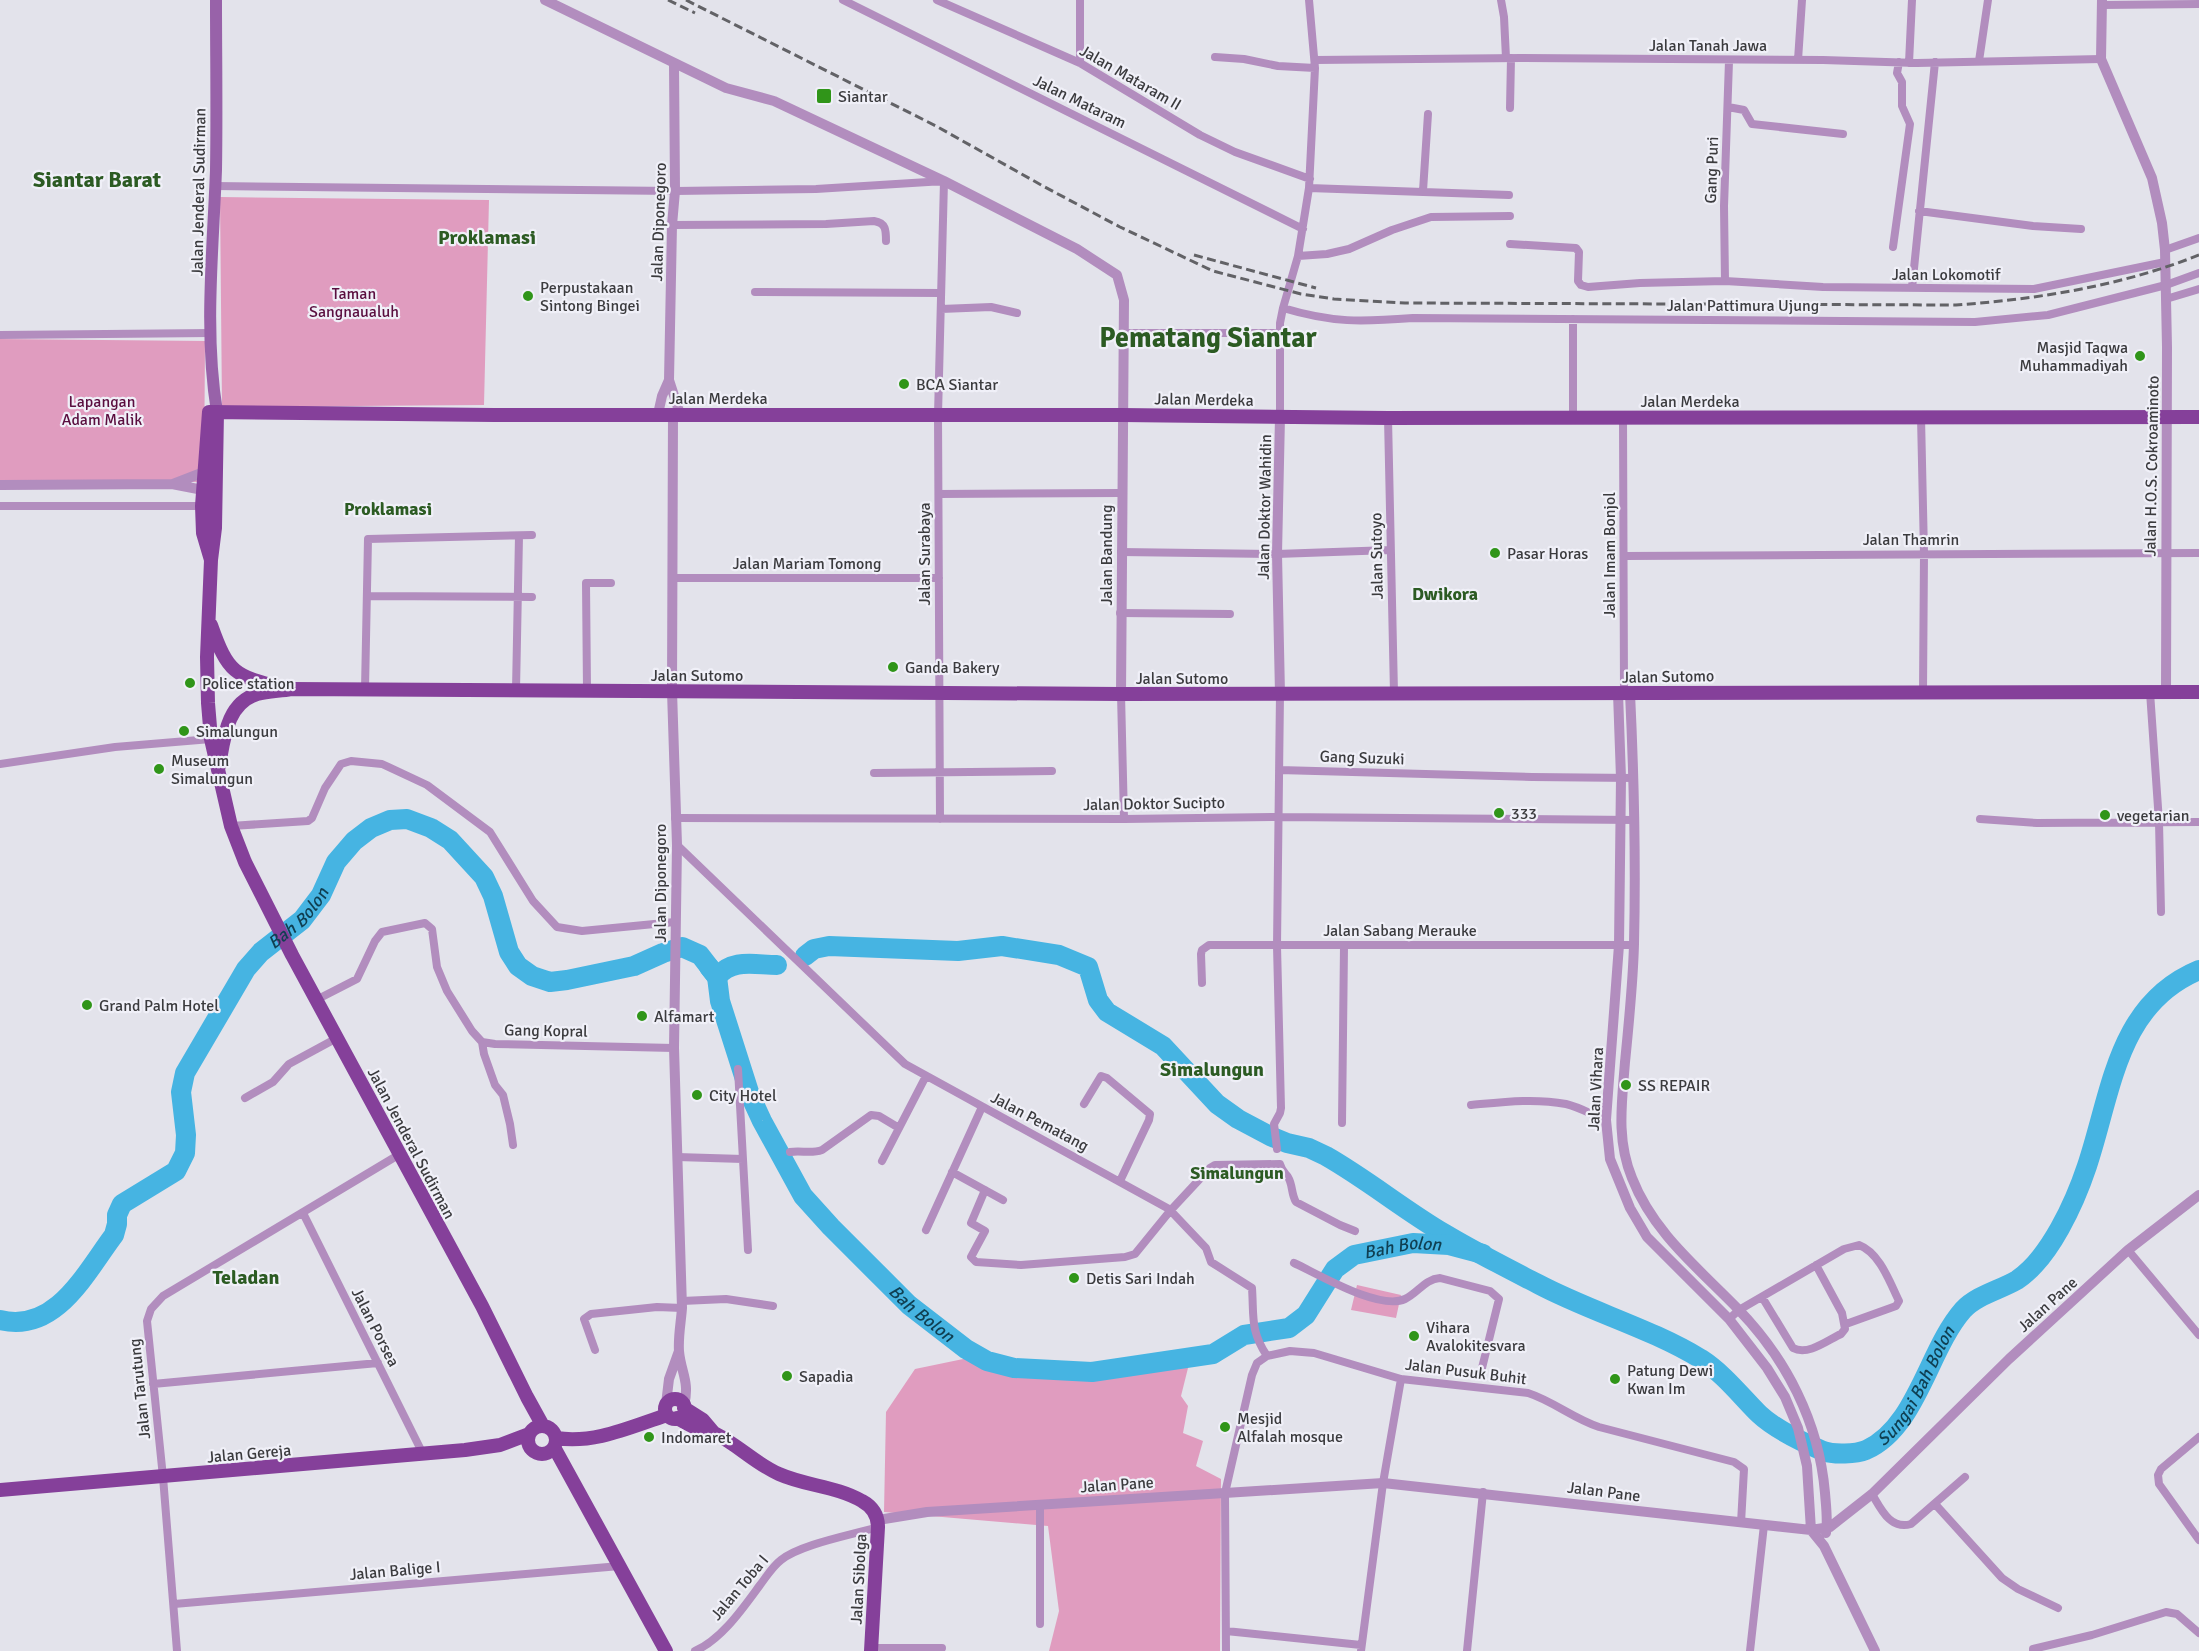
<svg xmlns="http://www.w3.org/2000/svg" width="2199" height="1651" font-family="Signika,sans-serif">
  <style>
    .green { fill: #e09cbf }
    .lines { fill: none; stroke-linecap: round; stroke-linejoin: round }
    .river { stroke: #46b4e2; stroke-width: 20 }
    .minor { stroke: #b28dbe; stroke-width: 8 }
    .tertiary { stroke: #b28dbe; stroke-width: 10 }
    .secondary { stroke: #9862a9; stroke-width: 12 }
    .primary { stroke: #85409a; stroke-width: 14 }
    .rail { stroke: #626266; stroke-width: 3; stroke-dasharray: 9 4.5; stroke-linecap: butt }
    .poi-dot { fill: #309519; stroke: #f0f0f8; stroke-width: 2 }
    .labels { text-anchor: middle; stroke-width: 4.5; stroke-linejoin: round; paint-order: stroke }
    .street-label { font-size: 16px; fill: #3b3b3e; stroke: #f0f0f8 }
    .poi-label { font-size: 16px; fill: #3b3b3e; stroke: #f0f0f8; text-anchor: start }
    .park-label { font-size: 16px; fill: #5a0e3f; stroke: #f0f0f8 }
    .neighbourhood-label { font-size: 18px; font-weight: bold; fill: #2c5b23; stroke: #f0f0f8 }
    .water-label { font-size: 18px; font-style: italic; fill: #0f3f52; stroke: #f0f0f8 }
    .quarter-label { font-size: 20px; font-weight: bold; fill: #2c5b23; stroke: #f0f0f8 }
    .district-label { font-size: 22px; font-weight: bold; fill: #2c5b23; stroke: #f0f0f8 }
    .town-label { font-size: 28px; font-weight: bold; fill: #2c5b23; stroke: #f0f0f8 }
  </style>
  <rect width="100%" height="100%" fill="#e3e3eb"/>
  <!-- green -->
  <path class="green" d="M220 197 489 200 484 405 222 407Z
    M0 339 205 341 204 482 0 480Z
    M1357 1285 1401 1295 1396 1318 1351 1310Z
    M968 1358 1017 1374 1086 1377 1189 1364 1181 1396 1188 1406 1183 1433 1203 1441 1196 1466 1221 1479 1220 1651H1049L1059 1611 1048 1526 884 1512 886 1412 915 1369Z"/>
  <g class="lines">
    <!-- river -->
    <g class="river">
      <path id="s1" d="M805 956 814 949 829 946 958 951 1002 946 1059 955 1088 967 1098 1000 1107 1012 1163 1046 1217 1104 1238 1119 1270 1136 1287 1143 1309 1148 1326 1156C1368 1180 1404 1210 1445 1234 1475 1252 1507 1268 1538 1284 1591 1312 1650 1328 1701 1359 1724 1374 1740 1395 1759 1414 1776 1430 1802 1442 1823 1451 1834 1455 1856 1454 1866 1450 1917 1427 1928 1350 1963 1310 1977 1295 2000 1290 2017 1280 2050 1258 2075 1202 2087 1166 2112 1091 2117 1004 2199 970"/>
      <path d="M709 967 717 977C732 958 755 965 777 965"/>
      <path id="s2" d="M0 1320C56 1334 86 1272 114 1235L117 1224V1215L122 1204 176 1171 185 1153 186 1135 181 1092 185 1073 246 969 261 952 302 920 321 895 336 862 354 841 371 828 390 820 407 819 431 828 450 840 484 877 493 896 509 952 518 966 532 976 550 982 567 980 634 966 663 953 682 947 700 955 717 977 720 1001 750 1095 762 1121 803 1196 831 1227 909 1305 966 1349 987 1361 1014 1368 1092 1372 1213 1354 1244 1335 1289 1328 1306 1315 1335 1269 1354 1255 1413 1243 1449 1245 1483 1254"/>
    </g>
    <!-- minor -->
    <path class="minor" d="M843 0 1303 229
      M937 0 1080 63 1200 135 1235 152 1310 179
      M1501 0 1504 17 1506 58
      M2102 5 2199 4
      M1215 57 1244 59 1278 66 1315 68
      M1315 60 1521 58 1823 60 1917 63 2101 59
      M1798 60 1802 0
      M1979 61 1988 0
      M1080 63V0
      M1909 63 1912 0
      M1728 107 1744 110 1752 124 1843 134
      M1510 108 1511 58
      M214 186 675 191 816 189 944 181 938 415 940 819
      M1309 188 1509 195
      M1423 191 1428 114
      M1919 211 2033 226 2081 229
      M672 225 826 224 874 221C886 223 886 230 886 241
      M1510 244 1576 248 1579 252 1578 281 1581 285 1588 287 1640 283 1725 281 1823 287 2034 289 2165 262
      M1893 247 1910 124 1902 106V82L1897 73 1899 62
      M2165 250 2199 238
      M1298 256 1327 254 1349 249 1392 230 1431 217 1510 216
      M1725 281 1724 206 1729 61
      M1912 288 1935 62
      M755 292 941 293
      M2166 299 2199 289
      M1283 308C1333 323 1361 322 1413 318L1975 322 2048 315 2166 285 2199 273
      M941 309 991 307 1017 313
      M1123 333H1280
      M0 335 211 333
      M1280 417V323L1283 308 1298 256 1309 188 1315 68 1309 0
      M1573 417V319
      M1623 417 1624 693
      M1921 417 1924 553 1923 691
      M1388 418 1394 693
      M939 494 1121 493
      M0 506H202
      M1121 552 1277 554 1390 550
      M1624 556 2199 553
      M674 578H939
      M367 596 532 597
      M1120 613 1230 614
      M365 689 368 539 532 535
      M516 690 519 536
      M587 690 586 583H611
      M2150 692 2159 822 2161 912
      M1121 694 1124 819
      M0 764 115 747 211 739
      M1279 770 1532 777 1634 778
      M874 773 1052 771
      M675 818 1124 819 1279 817 1634 820
      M1980 819 2037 823 2199 822
      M231 826 308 821 312 818 325 788 341 764 351 761 382 764 427 785 490 832 533 901 557 927 582 931 675 922
      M677 845 905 1064 1169 1209 1206 1248 1211 1262 1252 1288C1254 1317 1250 1330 1267 1356
      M1202 983 1201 954 1202 950 1209 945H1634
      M316 1000 357 979 375 941 382 932 425 923 432 929 437 967 447 991 472 1031 482 1042 495 1044 674 1048
      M482 1042 484 1054 495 1085 503 1095 510 1124 513 1145
      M738 1069 748 1250
      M245 1098 273 1082 289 1064 337 1038
      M1084 1104 1101 1076 1107 1078 1150 1114 1149 1120 1120 1181
      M1471 1105C1503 1102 1534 1098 1566 1104 1579 1107 1593 1115 1606 1120
      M1342 1123 1344 946
      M1277 1149 1274 1124 1280 1113 1281 1108 1277 946 1280 694
      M790 1152C801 1150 811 1154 822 1150L871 1115 879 1116 899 1128
      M677 1157 743 1159
      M882 1161 926 1076
      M952 1172 1003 1200
      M985 1190 971 1223 985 1231 971 1257 976 1262 1021 1265 1125 1257 1135 1254 1170 1211 1210 1168 1215 1165 1280 1164C1282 1171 1284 1172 1288 1177 1293 1185 1291 1194 1296 1202L1340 1225 1355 1231
      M303 1213 423 1454
      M926 1230 982 1107
      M2128 1250 2199 1335
      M1294 1263C1318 1274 1379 1311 1405 1299 1418 1293 1425 1279 1440 1278L1490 1291 1499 1299 1482 1368
      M1762 1297 1793 1348C1808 1356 1828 1340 1841 1334L1845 1329 1842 1313 1816 1265
      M682 1301 726 1299 773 1306
      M1729 1319 1739 1310 1844 1249 1859 1245C1880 1253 1890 1283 1899 1301L1896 1306 1846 1324
      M595 1350 584 1319 591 1314 657 1307 682 1308
      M153 1384 378 1363
      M2199 1437 2161 1469 2158 1475 2159 1484 2199 1540
      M1872 1494C1881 1509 1890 1530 1911 1524L1965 1477
      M1040 1504V1624
      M1935 1504 2002 1578 2018 1589 2058 1608
      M174 1604 620 1566
      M1226 1631 1361 1645
      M871 1648H942
      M177 1651 163 1477 147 1321 151 1309 163 1296 400 1154
      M695 1651C722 1639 743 1608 760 1585 767 1576 772 1567 781 1560 801 1544 852 1535 878 1527
      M1226 1651 1225 1493 1252 1375 1257 1363 1267 1356 1290 1351 1314 1353 1401 1379 1528 1393C1553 1401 1574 1419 1599 1427L1734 1462 1744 1469 1741 1523
      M1361 1651 1383 1483 1401 1379
      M1467 1651 1483 1492
      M1750 1651 1764 1525
      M2033 1651V1649L2092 1635 2166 1612 2177 1614 2199 1633"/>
    <!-- tertiary -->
    <path class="tertiary" d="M545 0 726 88 774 101 944 181 1077 249 1117 275 1124 300 1121 694
      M2102 0 2101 59 2152 178 2162 223 2165 250 2167 347 2166 692
      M674 65 675 191 672 225 669 380 680 414
      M658 414 662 396 669 380
      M673 414 672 691 677 845 674 1048 682 1308C681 1322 678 1337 679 1351 681 1373 690 1381 684 1406
      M1280 417 1277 554 1280 694
      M173 484 204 472
      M0 485 172 484 203 490
      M1618 693 1621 778 1619 945 1606 1120 1610 1159 1630 1208 1647 1237 1729 1319 1767 1368 1785 1397 1798 1428 1807 1466 1811 1530 1824 1546 1875 1651
      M1630 693C1634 777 1636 860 1634 944 1633 983 1629 1022 1625 1062 1622 1102 1616 1139 1632 1178 1653 1232 1697 1267 1737 1308 1786 1358 1819 1422 1825 1493 1826 1506 1828 1520 1826 1533
      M666 1404 669 1379 679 1351
      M878 1520 927 1512 1383 1483 1811 1530 1830 1527 1872 1494 2009 1359 2128 1250 2199 1195"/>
    <!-- secondary -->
    <path class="secondary" d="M216 0C216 56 217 113 216 170 213 250 204 333 217 412"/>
    <!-- primary -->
    <path class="primary" d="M217 412 215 528 211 560 207 657 208 703 211 739 231 826 245 862 292 955 482 1306 527 1397 543 1426
      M211 560 203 533 202 506 209 412 494 415H1122L1388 418 2199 417
      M211 625C228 673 234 676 283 688
      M218 770C224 742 225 704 257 694 268 691 280 691 291 689L1121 694 2199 692
      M665 1409a10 10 0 1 1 20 0a10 10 0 1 1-20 0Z
      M684 1408 703 1420 714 1433
      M677 1418C684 1422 691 1426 698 1429 704 1431 710 1432 716 1434 738 1445 756 1464 779 1474 806 1486 836 1486 862 1501 873 1507 878 1515 878 1527L871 1651
      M528 1440a14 14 0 1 1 28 0a14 14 0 1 1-28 0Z
      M556 1438C595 1444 630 1427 667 1415
      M554 1447 666 1651
      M0 1490 465 1450 500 1445 529 1434"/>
    <!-- rail -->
    <path class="rail" d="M668 0 695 13
      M686 0 936 126 1043 186 1120 227 1213 271 1301 294 1334 299 1405 303 1956 305C2039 299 2121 286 2199 255
      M1194 255 1316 288"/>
  </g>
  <!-- markers -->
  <g class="poi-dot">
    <rect x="816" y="88" width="16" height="16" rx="3"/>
    <circle cx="528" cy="296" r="6"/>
    <circle cx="2140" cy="356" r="6"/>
    <circle cx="904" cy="384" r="6"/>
    <circle cx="1495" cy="553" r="6"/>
    <circle cx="893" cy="667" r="6"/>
    <circle cx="190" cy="683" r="6"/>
    <circle cx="184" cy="731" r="6"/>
    <circle cx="159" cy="769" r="6"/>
    <circle cx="1499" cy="813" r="6"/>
    <circle cx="2105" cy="815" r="6"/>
    <circle cx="87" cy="1005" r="6"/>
    <circle cx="642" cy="1016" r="6"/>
    <circle cx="1626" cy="1085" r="6"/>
    <circle cx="697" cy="1095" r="6"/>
    <circle cx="1074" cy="1278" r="6"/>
    <circle cx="1414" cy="1336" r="6"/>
    <circle cx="787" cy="1376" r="6"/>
    <circle cx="1615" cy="1379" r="6"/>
    <circle cx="1225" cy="1427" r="6"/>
    <circle cx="649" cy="1437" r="6"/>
  </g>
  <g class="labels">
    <!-- street labels -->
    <g class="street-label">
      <text x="1708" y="51">Jalan Tanah Jawa</text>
      <text transform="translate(1131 77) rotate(30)" y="6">Jalan Mataram II</text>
      <text transform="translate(1080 101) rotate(26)" y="6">Jalan Mataram</text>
      <text transform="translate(1711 170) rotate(-88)" y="6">Gang Puri</text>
      <text transform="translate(198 192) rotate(-89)" y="6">Jalan Jenderal Sudirman</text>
      <text transform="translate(658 222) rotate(-88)" y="6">Jalan Diponegoro</text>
      <text x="1946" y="280">Jalan Lokomotif</text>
      <text x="1743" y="311">Jalan Pattimura Ujung</text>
      <text x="718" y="404">Jalan Merdeka</text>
      <text transform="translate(1204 399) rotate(1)" y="6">Jalan Merdeka</text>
      <text x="1690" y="407">Jalan Merdeka</text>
      <text transform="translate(2151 466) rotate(-89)" y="6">Jalan H.O.S. Cokroaminoto</text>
      <text transform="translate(1264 507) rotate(-89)" y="6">Jalan Doktor Wahidin</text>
      <text x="1911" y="545">Jalan Thamrin</text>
      <text transform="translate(924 554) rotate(-90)" y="6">Jalan Surabaya</text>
      <text transform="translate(1106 555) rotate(-90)" y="6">Jalan Bandung</text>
      <text transform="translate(1609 555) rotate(-90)" y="6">Jalan Imam Bonjol</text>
      <text transform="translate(1376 556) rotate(-91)" y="6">Jalan Sutoyo</text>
      <text x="807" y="569">Jalan Mariam Tomong</text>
      <text x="697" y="681">Jalan Sutomo</text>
      <text transform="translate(1668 676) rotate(-1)" y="6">Jalan Sutomo</text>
      <text x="1182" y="684">Jalan Sutomo</text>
      <text transform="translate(1362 757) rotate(2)" y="6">Gang Suzuki</text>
      <text transform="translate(1154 803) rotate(-1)" y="6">Jalan Doktor Sucipto</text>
      <text transform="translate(660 883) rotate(-90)" y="6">Jalan Diponegoro</text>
      <text x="1400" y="936">Jalan Sabang Merauke</text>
      <text transform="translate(546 1030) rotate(1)" y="6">Gang Kopral</text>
      <text transform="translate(1595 1089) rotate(-87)" y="6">Jalan Vihara</text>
      <text transform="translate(1040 1121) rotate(28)" y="6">Jalan Pematang</text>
      <text transform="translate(412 1143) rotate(62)" y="6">Jalan Jenderal Sudirman</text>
      <text transform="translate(2047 1304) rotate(-42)" y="6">Jalan Pane</text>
      <text transform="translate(376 1327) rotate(63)" y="6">Jalan Porsea</text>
      <text transform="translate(1466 1371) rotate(7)" y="6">Jalan Pusuk Buhit</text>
      <text transform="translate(139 1389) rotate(-96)" y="6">Jalan Tarutung</text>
      <text transform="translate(249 1453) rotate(-5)" y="6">Jalan Gereja</text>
      <text transform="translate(1117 1484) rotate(-4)" y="6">Jalan Pane</text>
      <text transform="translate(1604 1491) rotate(7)" y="6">Jalan Pane</text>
      <text transform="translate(395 1570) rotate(-5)" y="6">Jalan Balige I</text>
      <text transform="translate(858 1579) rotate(-87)" y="6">Jalan Sibolga</text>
      <text transform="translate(739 1587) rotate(-50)" y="6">Jalan Toba I</text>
    </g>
    <!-- poi labels -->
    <g class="poi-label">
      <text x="838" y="102">Siantar</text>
      <text x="540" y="293">Perpustakaan<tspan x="540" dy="18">Sintong Bingei</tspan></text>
      <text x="2128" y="353" text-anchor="end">Masjid Taqwa<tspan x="2128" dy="18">Muhammadiyah</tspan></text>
      <text x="916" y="390">BCA Siantar</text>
      <text x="1507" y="559">Pasar Horas</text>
      <text x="905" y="673">Ganda Bakery</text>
      <text x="202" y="689">Police station</text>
      <text x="196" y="737">Simalungun</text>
      <text x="171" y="766">Museum<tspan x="171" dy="18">Simalungun</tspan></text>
      <text x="1511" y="819">333</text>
      <text x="2117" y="821">vegetarian</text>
      <text x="99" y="1011">Grand Palm Hotel</text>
      <text x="654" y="1022">Alfamart</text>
      <text x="1638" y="1091">SS REPAIR</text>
      <text x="709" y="1101">City Hotel</text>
      <text x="1086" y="1284">Detis Sari Indah</text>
      <text x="1426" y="1333">Vihara<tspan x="1426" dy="18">Avalokitesvara</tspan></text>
      <text x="1627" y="1376">Patung Dewi<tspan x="1627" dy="18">Kwan Im</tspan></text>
      <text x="799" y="1382">Sapadia</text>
      <text x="1237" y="1424">Mesjid<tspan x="1237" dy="18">Alfalah mosque</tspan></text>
      <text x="661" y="1443">Indomaret</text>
    </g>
    <!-- park labels -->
    <g class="park-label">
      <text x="354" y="299">Taman<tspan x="354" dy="18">Sangnaualuh</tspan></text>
      <text x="102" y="407">Lapangan<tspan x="102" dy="18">Adam Malik</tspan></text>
    </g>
    <!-- neighbourhood labels -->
    <g class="neighbourhood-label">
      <text x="388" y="515">Proklamasi</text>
      <text x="1445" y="600">Dwikora</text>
      <text x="1237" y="1179">Simalungun</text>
    </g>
    <!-- water labels -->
    <g class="water-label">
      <text dy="6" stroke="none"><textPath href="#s2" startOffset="543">Bah Bolon</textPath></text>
      <text dy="6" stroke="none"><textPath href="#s2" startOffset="2058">Bah Bolon</textPath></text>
      <text dy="6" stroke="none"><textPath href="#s2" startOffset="1518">Bah Bolon</textPath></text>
      <text dy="6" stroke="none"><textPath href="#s1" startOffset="1314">Sungai Bah Bolon</textPath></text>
    </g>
    <!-- quarter labels -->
    <g class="quarter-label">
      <text x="487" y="244">Proklamasi</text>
      <text x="1212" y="1076">Simalungun</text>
      <text x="246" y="1284">Teladan</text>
    </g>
    <!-- district labels -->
    <g class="district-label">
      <text x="97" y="187">Siantar Barat</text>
    </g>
    <!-- town labels -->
    <g class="town-label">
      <text x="1208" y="347">Pematang Siantar</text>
    </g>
  </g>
</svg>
